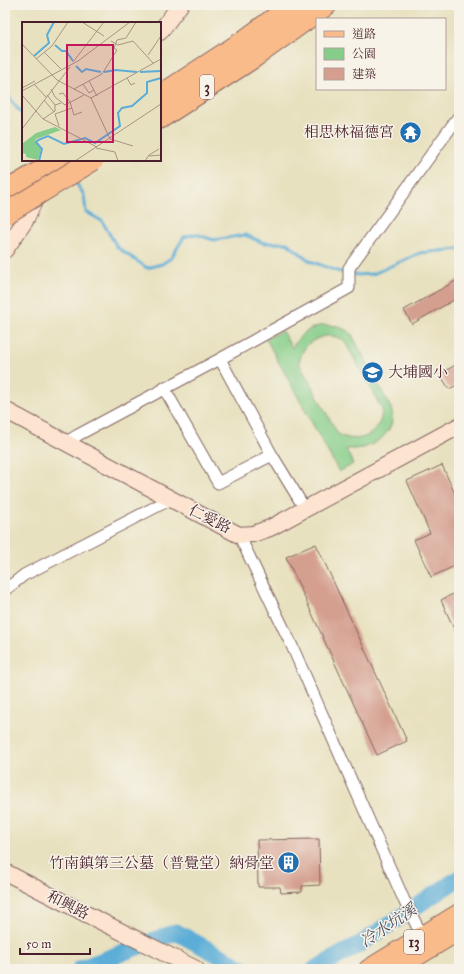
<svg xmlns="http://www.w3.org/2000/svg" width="464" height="974" font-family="'IM FELL Great Primer','Noto Serif TC',serif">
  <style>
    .green { fill: #86cd89; stroke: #68765a; fill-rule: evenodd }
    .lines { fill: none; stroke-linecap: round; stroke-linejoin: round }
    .stream { stroke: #5badd7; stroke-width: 3 }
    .river { stroke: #5badd7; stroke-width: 17 }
    .building { fill: #d49f8f }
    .street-casing { stroke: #81635f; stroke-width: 13 }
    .secondary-casing { stroke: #81635f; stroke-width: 18 }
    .primary-casing { stroke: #81635f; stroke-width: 20 }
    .highway-casing { stroke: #81635f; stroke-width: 23 }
    .street { stroke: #fff; stroke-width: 11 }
    .secondary { stroke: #fde4d1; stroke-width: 16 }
    .primary { stroke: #fabb8b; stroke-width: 18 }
    .highway { stroke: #fabb8b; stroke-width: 21 }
    .highway-bridge-casing { stroke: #81635f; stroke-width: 23; stroke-linecap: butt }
    .highway-bridge { stroke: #fabb8b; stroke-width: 21 }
    .labels { text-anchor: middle; stroke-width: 3; stroke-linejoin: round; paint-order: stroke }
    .shield { fill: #f7f3e8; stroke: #7e5f64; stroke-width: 1 }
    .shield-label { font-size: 14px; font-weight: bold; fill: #4a1f2b }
    .poi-label { font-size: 15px; fill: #4a1f2b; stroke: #f7f3e8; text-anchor: end }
    .street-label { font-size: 15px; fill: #4a1f2b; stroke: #f7f3e8 }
    .water-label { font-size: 16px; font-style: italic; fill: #505167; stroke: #f7f3e8 }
    .inset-river { fill: none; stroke: #5badd7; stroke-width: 2 }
    .inset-road { fill: none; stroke: #a99384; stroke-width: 1 }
    .view { fill: #c2185b; fill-opacity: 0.15; stroke: #c2185b; stroke-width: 2 }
    .inset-edge { fill: none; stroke: #4a1f2b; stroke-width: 2 }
  </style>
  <rect width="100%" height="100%" fill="#f7f3e8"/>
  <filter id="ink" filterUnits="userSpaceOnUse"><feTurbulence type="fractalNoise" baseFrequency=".025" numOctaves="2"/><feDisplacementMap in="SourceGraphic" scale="8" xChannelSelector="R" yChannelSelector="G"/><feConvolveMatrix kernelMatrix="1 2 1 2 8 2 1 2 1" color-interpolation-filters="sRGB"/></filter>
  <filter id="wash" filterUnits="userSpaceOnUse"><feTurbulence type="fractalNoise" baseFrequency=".012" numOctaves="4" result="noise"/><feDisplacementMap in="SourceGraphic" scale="16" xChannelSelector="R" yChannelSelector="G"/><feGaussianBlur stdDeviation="0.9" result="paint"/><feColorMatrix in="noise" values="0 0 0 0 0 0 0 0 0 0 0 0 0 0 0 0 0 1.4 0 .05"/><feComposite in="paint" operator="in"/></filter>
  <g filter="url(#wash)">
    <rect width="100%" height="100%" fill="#e8e1bf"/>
    <!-- green -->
    <path class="green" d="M324 325 338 326 351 333 391 408C392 412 393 416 392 421 390 434 375 445 363 448 357 449 352 449 346 449L353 464 339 472 266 339 282 331 292 348C299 335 309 327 324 325ZM326 336H332L344 340 382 409C382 434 359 446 338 434L299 363C302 347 311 339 326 336Z"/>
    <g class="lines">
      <!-- stream -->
      <path class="stream" d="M5 89 12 102 23 115
        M74 180 84 195 86 212 102 221 117 247 147 268 162 264 171 258 184 237 195 234 214 240 245 235 264 243H287L310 261 337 271 346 273
        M352 274 356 275 373 274 420 253 459 249"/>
      <!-- river -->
      <path class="river" d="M80 969 176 932 244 969
        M315 969 360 944 459 878"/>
    </g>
    <g id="blocks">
      <!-- building -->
      <path class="building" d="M459 279V297L412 324 404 310Z
        M459 363V384L449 389 440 374Z
        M442 465 459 503V564L431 577 414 540 430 533 407 481Z
        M316 544 407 741 377 755 286 557Z
        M459 591V640L441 600Z
        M319 839 320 885 302 886V892L281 893 280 887H258L257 840Z"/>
    </g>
  </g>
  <g filter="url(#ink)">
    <use href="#blocks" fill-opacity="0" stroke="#81635f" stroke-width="1"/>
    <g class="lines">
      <defs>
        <path id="street" d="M220 359 272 455 305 509
          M164 388 218 483 272 455
          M65 443 78 435 220 359 349 288V268L459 116
          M239 535 292 646 404 900 424 940
          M5 590 24 575 171 499"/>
        <path id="secondary" d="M160 32 180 5
          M5 250 25 221 35 199 41 192
          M5 410 171 499 239 535 253 534 270 528 459 426
          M5 872 90 916 196 969"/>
        <path id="primary" d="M368 969 459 913
          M397 969 459 931"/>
        <path id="highway" d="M160 96 244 41 293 5
          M160 118 254 57 326 5
          M5 192 60 160"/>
      </defs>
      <!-- street casing -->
      <use href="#street" class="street-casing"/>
      <!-- secondary casing -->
      <use href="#secondary" class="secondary-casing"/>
      <!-- primary casing -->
      <use href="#primary" class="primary-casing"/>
      <!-- highway casing -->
      <use href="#highway" class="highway-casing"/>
      <!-- street -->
      <use href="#street" class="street"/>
      <!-- secondary -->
      <use href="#secondary" class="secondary"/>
      <!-- primary -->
      <use href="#primary" class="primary"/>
      <!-- highway -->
      <use href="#highway" class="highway"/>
      <defs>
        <path id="highway-bridge" d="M5 214 93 160"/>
      </defs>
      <!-- highway-bridge casing -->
      <use href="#highway-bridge" class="highway-bridge-casing"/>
      <!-- highway-bridge -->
      <use href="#highway-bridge" class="highway-bridge"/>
    </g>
  </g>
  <!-- icons -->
  <defs>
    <symbol id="temple-disc" viewBox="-11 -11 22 22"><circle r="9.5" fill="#1f6fb2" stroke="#f7f3e8"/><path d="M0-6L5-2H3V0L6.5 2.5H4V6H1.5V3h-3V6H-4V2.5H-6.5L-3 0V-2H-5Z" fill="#fff"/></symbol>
    <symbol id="school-disc" viewBox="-11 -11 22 22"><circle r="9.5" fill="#1f6fb2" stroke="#f7f3e8"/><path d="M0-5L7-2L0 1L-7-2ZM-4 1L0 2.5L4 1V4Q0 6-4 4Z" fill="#fff"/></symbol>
    <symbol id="building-disc" viewBox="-11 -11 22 22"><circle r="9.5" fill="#1f6fb2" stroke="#f7f3e8"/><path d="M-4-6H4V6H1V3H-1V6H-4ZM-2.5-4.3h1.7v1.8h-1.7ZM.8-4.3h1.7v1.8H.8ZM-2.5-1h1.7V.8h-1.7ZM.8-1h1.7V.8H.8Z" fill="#fff"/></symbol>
  </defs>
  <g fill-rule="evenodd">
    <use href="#temple-disc" x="398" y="120" width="25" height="25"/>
    <use href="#school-disc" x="360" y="360" width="25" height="25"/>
    <use href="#building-disc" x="276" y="850" width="25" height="25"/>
  </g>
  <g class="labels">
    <!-- shield labels -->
    <g class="shield">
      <rect x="200" y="75" width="14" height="24" rx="3"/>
      <rect x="404" y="930" width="20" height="24" rx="3"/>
    </g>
    <g class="shield-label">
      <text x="207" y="92">3</text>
      <text x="414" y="947">13</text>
    </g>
    <!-- poi labels -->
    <g class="poi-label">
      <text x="394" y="137">相思林福德宮</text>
      <text x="388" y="377" text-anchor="start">大埔國小</text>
      <text x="274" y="868">竹南鎮第三公墓（普覺堂）納骨堂</text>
    </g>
    <!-- street labels -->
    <g class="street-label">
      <text transform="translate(210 519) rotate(27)" y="5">仁愛路</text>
      <text transform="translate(68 905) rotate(27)" y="5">和興路</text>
    </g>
    <!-- water labels -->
    <g class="water-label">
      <text transform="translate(388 925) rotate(-34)" y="6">冷水坑溪</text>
    </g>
  </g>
  <!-- overview -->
  <g transform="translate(22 22)">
    <rect width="139" height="139" fill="#e8e1bf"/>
    <path d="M33 105 39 108 14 117 13 120 19 127 16 138 4 135V132L0 131V122L14 111Z" fill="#86cd89"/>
    <path class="inset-river" d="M33 23 40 29H44L51 39M12 34 27 21 25 13 32 0M54 44 60 50 64 47 79 50M82 50 94 48 115 50M118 50 139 49M17 139 20 127 14 120 16 118 26 114 42 122 63 116 73 121 98 104 96 91 100 86 110 84 125 71V60L139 56"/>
    <path class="inset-road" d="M60 0 82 14M89 19 96 23 111 19 131 41M0 22 35 58 69 76 139 37M22 30 39 47M126 33 139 14M14 37 30 24 46 0M51 40 82 0M105 56 109 63 113 61M67 59 75 74M12 62 24 75M61 62 67 71 72 68M0 66 13 59M29 67 33 75 43 83 62 73M52 67 80 52 95 28 92 26 95 18 104 16 114 0M0 69 56 39 108 0M37 72 41 71 48 80 52 93 60 90M0 73 21 97 75 125M25 73 33 83 39 81M69 76 88 117 111 124M22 78 32 90M21 97 33 89V83M37 104 33 92 50 86M0 107 48 45M74 126 93 130 96 139M127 134 139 133M53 139 139 82M123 139 127 133 137 127"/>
    <path class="view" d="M45 23H91V120H45Z"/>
    <rect width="139" height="139" class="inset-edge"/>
  </g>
  <!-- margin -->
  <rect width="464" height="974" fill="none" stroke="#f7f3e8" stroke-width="20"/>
  <!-- legend -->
  <rect x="316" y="18" width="130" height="72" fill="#f7f3e8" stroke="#b29e9c"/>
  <rect x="324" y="31" width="20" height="6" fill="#fabb8b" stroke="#b29e9c"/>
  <text x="352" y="38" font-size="12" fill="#4a1f2b">道路</text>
  <rect x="324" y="48" width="20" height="12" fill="#86cd89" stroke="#b29e9c"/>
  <text x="352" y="58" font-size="12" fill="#4a1f2b">公園</text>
  <rect x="324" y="68" width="20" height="12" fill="#d49f8f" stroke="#b29e9c"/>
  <text x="352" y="78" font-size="12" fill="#4a1f2b">建築</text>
  <!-- scale -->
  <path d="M20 948v6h70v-6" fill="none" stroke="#4a1f2b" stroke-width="2"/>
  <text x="26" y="948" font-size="12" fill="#4a1f2b" stroke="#f7f3e8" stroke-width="3" paint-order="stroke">50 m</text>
</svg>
